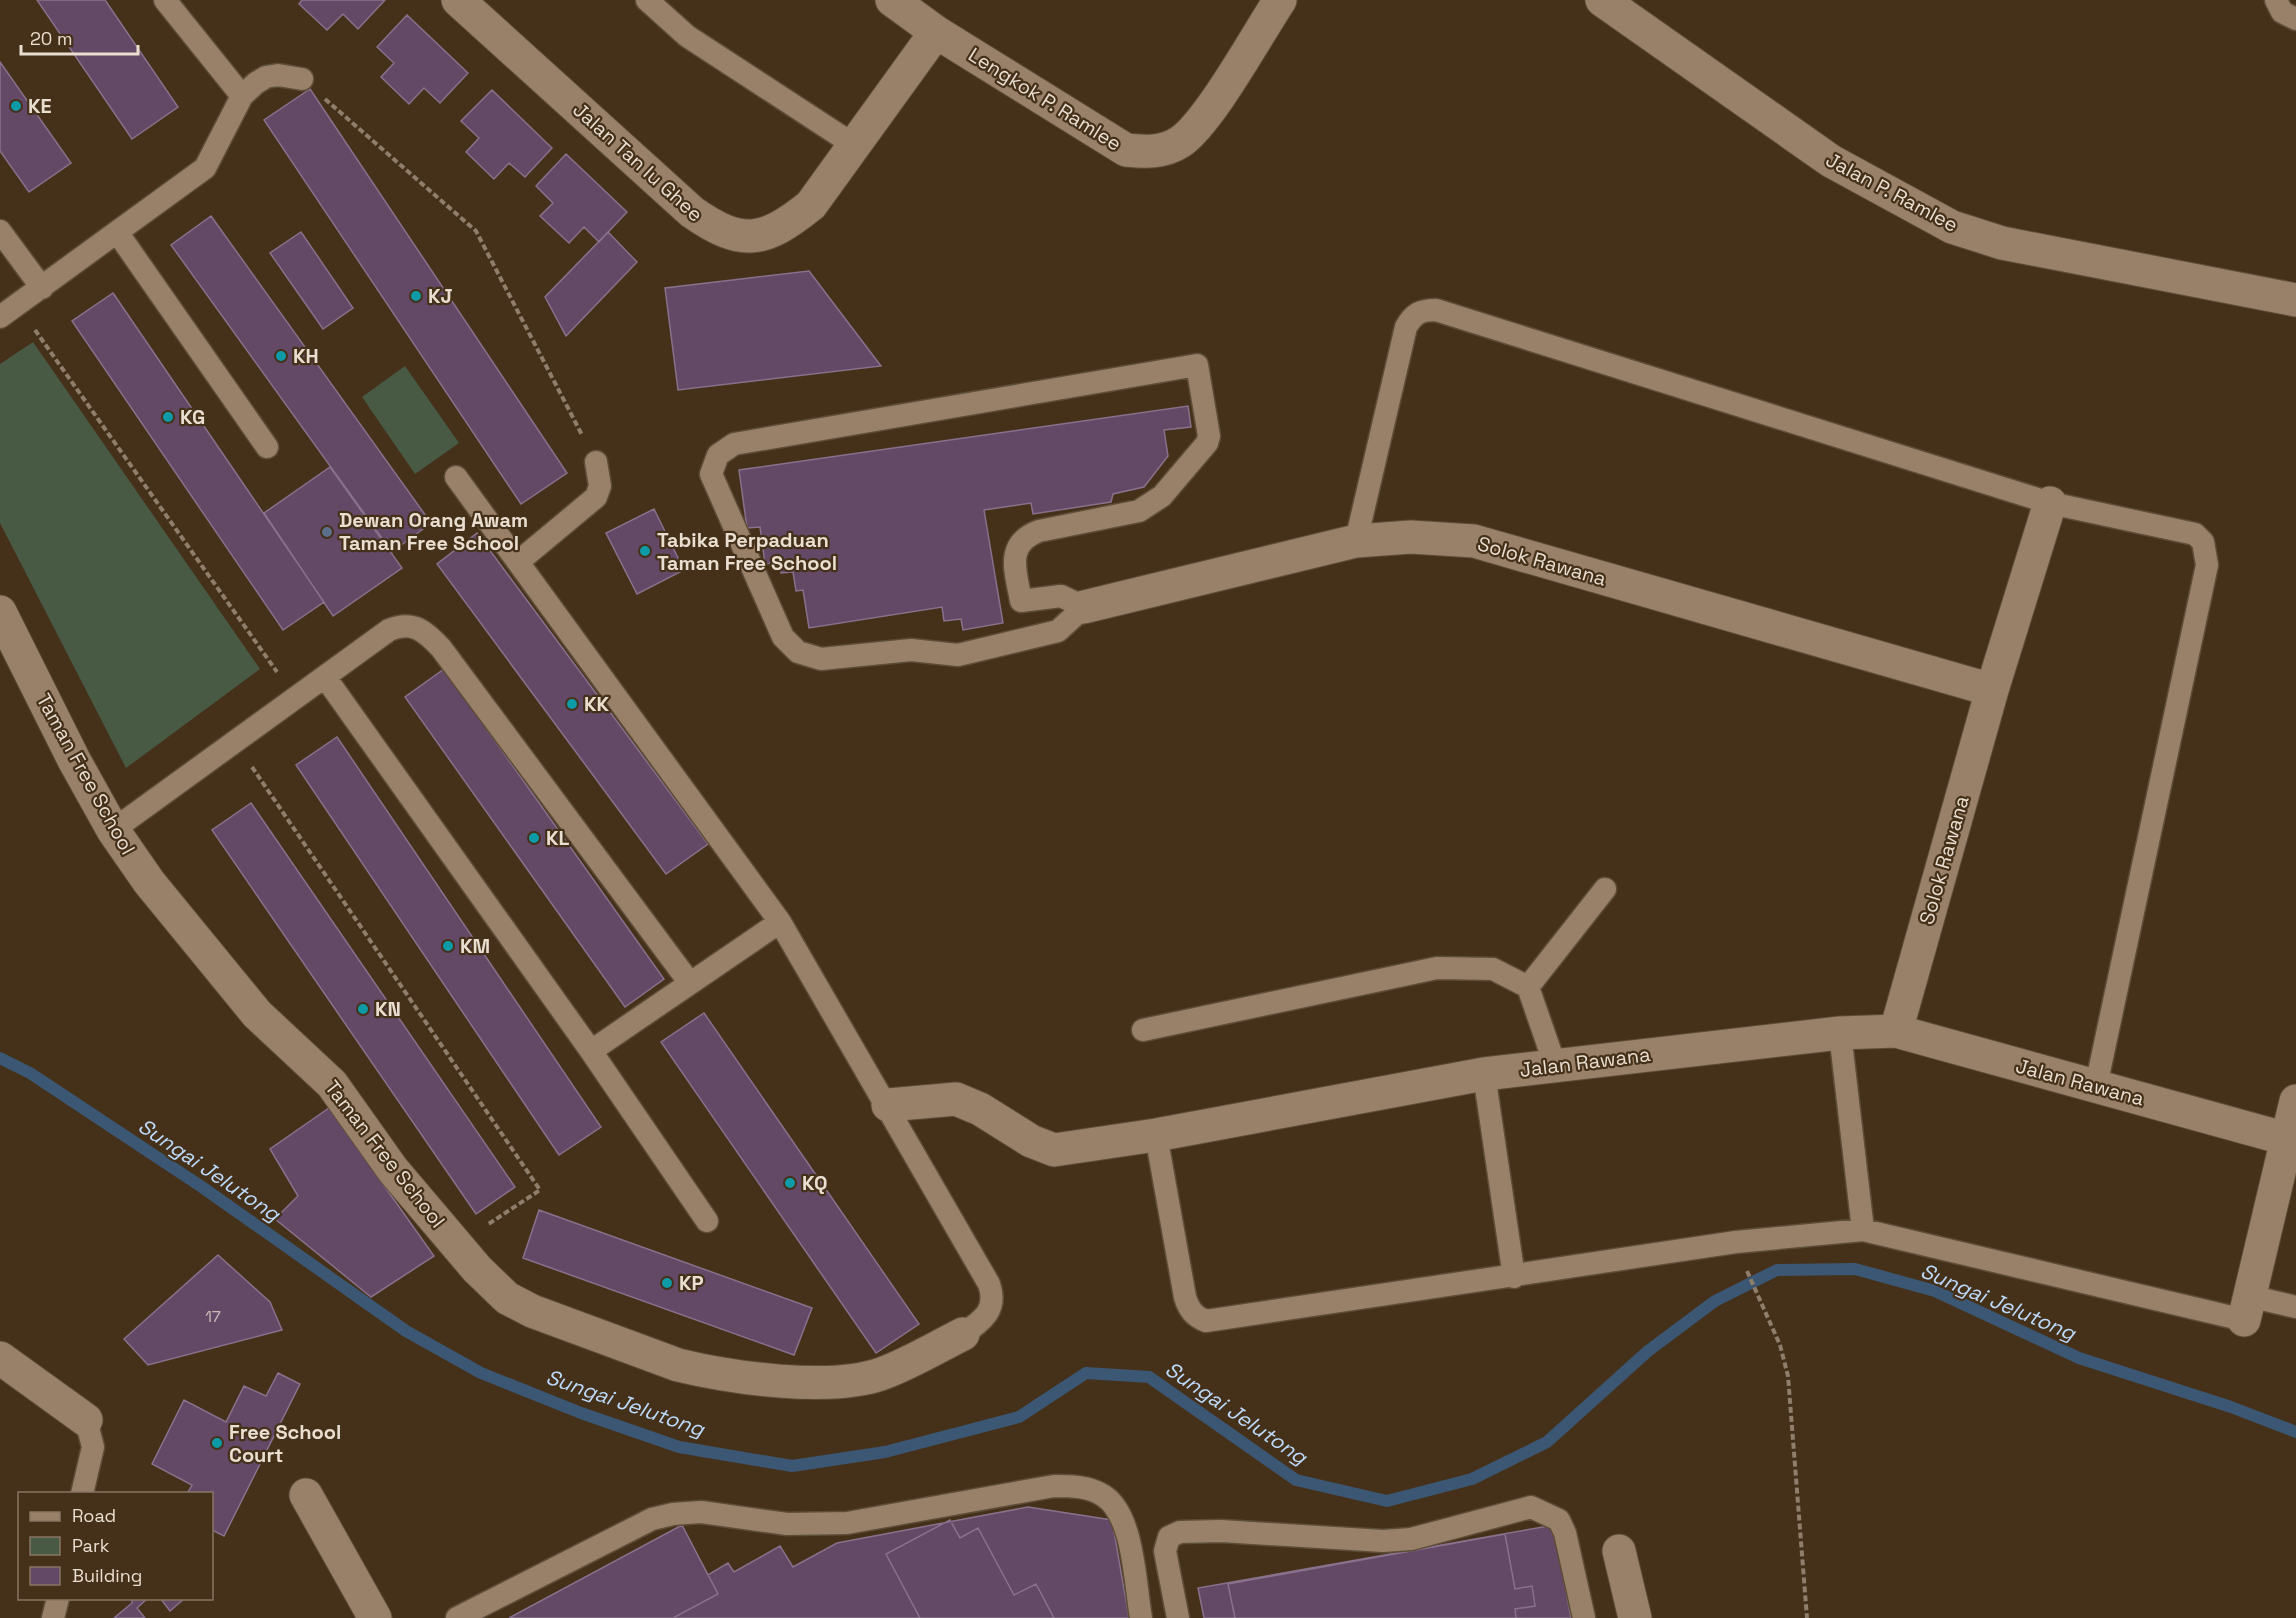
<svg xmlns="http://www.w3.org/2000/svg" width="2296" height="1618" font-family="'Space Grotesk',sans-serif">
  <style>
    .green { fill: #485944 }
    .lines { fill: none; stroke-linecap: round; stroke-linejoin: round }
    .stream { stroke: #3b5774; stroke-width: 12 }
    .building { fill: #644967; stroke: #88718a; stroke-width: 1.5 }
    .service-casing { stroke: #5d4c38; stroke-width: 25 }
    .minor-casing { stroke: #5d4c38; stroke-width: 35 }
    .tertiary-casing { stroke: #5d4c38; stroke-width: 35 }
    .path { stroke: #8e7e6b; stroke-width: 4; stroke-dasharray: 6 3; stroke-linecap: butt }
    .service { stroke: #988168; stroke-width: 22 }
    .minor { stroke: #988168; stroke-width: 33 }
    .tertiary { stroke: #988168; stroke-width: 33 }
    .culture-dot { fill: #0f9aa8; stroke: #45311a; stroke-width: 2 }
    .service-dot { fill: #5c6f8a; stroke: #45311a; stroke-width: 2 }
    .labels { text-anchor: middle; stroke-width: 4.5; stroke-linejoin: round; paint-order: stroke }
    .number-label { font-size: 16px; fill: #c8b9b6 }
    .street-label { font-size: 20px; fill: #eaded0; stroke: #45311a }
    .poi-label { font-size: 20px; font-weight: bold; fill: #eaded0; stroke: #45311a; text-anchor: start }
    .water-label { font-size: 21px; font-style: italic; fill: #bddafa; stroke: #45311a }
  </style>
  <rect width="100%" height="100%" fill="#45311a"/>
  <!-- green -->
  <path class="green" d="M33 342 260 669 126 768 0 523V364Z
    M405 366 459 443 415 474 362 397Z"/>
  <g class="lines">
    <!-- stream -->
    <path class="stream" d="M0 1058 30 1073 202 1187 406 1331 481 1373 581 1413 679 1447 792 1466 885 1452 1019 1417 1086 1373 1149 1377 1296 1480 1387 1501 1472 1479 1547 1442 1648 1351 1715 1301 1777 1270 1855 1269 1935 1291 2079 1358 2231 1407 2296 1432"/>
  </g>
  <!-- building -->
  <path class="building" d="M37 0H105L178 107 132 139Z
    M302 0H385L358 29 343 14 327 30 299 4Z
    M407 15 468 73 440 103 424 88 409 104 381 77 394 63 377 47Z
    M0 62 71 163 29 192 0 151Z
    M310 89 567 473 521 504 264 120Z
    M492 90 552 148 525 177 509 163 494 179 466 152 479 138 461 121Z
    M566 154 627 212 599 242 584 227 569 243 540 216 553 203 536 186Z
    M211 216 431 523 392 552 171 245Z
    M301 232 353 308 323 329 270 253Z
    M608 232 637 262 566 336 545 297Z
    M809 271 881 366 678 390 665 288Z
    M113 293 324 602 283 630 72 321Z
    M1188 406 1191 427 1164 430 1168 456 1144 487 1113 494 1111 502 1033 514 1031 503 984 510 1003 623 963 630 961 619 944 621 942 607 809 628 803 590 796 591 793 572 781 573 780 562 765 564 760 527 747 528 739 470Z
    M330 467 402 568 333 616 264 513Z
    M654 509 684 570 637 594 606 533Z
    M477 533 708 844 666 874 437 564Z
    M444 669 664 979 625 1007 405 697Z
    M337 737 601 1127 559 1155 296 765Z
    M251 803 515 1187 476 1214 212 830Z
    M704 1013 919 1324 876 1353 661 1042Z
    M329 1108 434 1256 371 1297 275 1219 298 1196 270 1149Z
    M539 1210 812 1308 794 1355 523 1258Z
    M218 1255 270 1302 282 1330 148 1365 124 1339Z
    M278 1373 300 1384 224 1536 212 1530V1494H187L192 1485 152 1464 184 1400 226 1422 244 1386 266 1396Z
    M1028 1507 1112 1520 1129 1618H509L682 1525 708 1575 728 1563 734 1572 780 1546 793 1567 837 1543Z
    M950 1520 960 1538 978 1528 1014 1595 1036 1584 1054 1618H920L886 1554Z
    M682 1525 718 1594 673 1618H509Z
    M1554 1525 1571 1618H1204L1198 1588Z
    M1505 1534 1515 1589 1532 1586 1535 1606 1515 1609 1516 1618H1235L1228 1584Z
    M132 1598H148L137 1608 145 1618H114L132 1603Z
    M160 1598H185L170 1611Z"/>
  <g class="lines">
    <defs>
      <path id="service" d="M165 0 242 96
        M647 0 687 36 854 145
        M2276 0 2282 12 2296 19
        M0 231 42 288
        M117 232 267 447
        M0 317 205 168 242 96 256 83 266 77 278 75 302 79
        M1197 365 1209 436 1207 443 1162 496 1139 511 1039 531C1004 544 1016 572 1021 601L1061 596 1084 607 1058 631 958 655 911 650 821 659 798 652 783 637 711 474 718 455 734 444Z
        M456 477 780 922 989 1284C998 1310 983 1320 963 1334
        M1356 541 1406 327C1414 313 1421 310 1436 310L2050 503 2195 534 2203 542 2207 565 2096 1086
        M518 562 596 497 600 486 596 462
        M325 677 591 1051 707 1221
        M113 830 389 630C413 620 425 631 441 648L689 982
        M1528 987 1605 889
        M1143 1030 1437 968 1493 969 1528 987 1555 1065
        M1840 1033 1863 1230
        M591 1051 780 922
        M1484 1074 1514 1277
        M1156 1135 1185 1297C1189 1310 1194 1316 1206 1321L1736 1242 1863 1230 2244 1320
        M2249 1296 2296 1307
        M82 1494 93 1447 86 1420
        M53 1618 58 1598
        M457 1618 652 1519 673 1514 701 1512 787 1524 847 1523 1054 1486C1071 1486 1089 1486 1104 1496 1134 1516 1135 1584 1141 1618
        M1178 1618 1165 1551 1169 1537 1180 1532 1221 1531 1383 1541 1411 1539 1531 1507 1559 1520 1565 1533 1584 1618"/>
      <path id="minor" d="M458 0 692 212C742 247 764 243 811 205L936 32
        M892 0 936 32 1126 150C1145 152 1163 153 1180 142 1209 123 1258 33 1280 0
        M1084 607 1356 541 1411 537 1474 541 1992 690
        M0 612 74 760 113 830 149 882 257 1014 332 1084 393 1170 477 1269 507 1298 532 1311 678 1365C732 1378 829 1392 881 1374 909 1364 937 1347 963 1334
        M1896 1031 1992 690 2050 503
        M888 1105 956 1099 980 1109 1031 1141 1054 1150 1156 1135 1484 1074 1840 1033 1896 1031 2287 1139
        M2244 1320 2296 1101
        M0 1358 86 1420
        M306 1495 375 1618
        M1619 1551 1635 1618"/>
      <path id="tertiary" d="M1602 0 1831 161 1952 227 2002 243 2296 300"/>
    </defs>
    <!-- service casing -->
    <use href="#service" class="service-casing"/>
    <!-- minor casing -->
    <use href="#minor" class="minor-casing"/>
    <!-- tertiary casing -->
    <use href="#tertiary" class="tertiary-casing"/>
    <!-- path -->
    <path class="path" d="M325 99 476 231 582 435
      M35 330 277 672
      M252 767 540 1190 487 1225
      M1747 1271 1780 1345 1788 1376 1807 1618"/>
    <!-- service -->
    <use href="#service" class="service"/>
    <!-- minor -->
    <use href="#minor" class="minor"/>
    <!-- tertiary -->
    <use href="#tertiary" class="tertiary"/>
  </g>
  <!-- markers -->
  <g class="culture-dot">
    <circle cx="16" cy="106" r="6"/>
    <circle cx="416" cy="296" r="6"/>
    <circle cx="281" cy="356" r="6"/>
    <circle cx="168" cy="417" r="6"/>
    <circle cx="645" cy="551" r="6"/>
    <circle cx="572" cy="704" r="6"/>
    <circle cx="534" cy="838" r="6"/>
    <circle cx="448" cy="946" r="6"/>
    <circle cx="363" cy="1009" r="6"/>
    <circle cx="790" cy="1183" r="6"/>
    <circle cx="667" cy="1283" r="6"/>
    <circle cx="217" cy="1443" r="6"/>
  </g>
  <circle class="service-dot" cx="327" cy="532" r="6"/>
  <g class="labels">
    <!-- number labels -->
    <g class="number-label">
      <text x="213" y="1322">17</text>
    </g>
    <!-- street labels -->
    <g class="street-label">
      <text transform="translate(1045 99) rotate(32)" y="7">Lengkok P. Ramlee</text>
      <text transform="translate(638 162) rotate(42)" y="7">Jalan Tan Iu Ghee</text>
      <text transform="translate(1892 192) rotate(28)" y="7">Jalan P. Ramlee</text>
      <text transform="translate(1542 561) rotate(16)" y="7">Solok Rawana</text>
      <text transform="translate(86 774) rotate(61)" y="7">Taman Free School</text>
      <text transform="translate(1944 860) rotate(-74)" y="7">Solok Rawana</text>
      <text transform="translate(1585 1062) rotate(-7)" y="7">Jalan Rawana</text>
      <text transform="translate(2080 1082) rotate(15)" y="7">Jalan Rawana</text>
      <text transform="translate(385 1154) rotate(52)" y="7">Taman Free School</text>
    </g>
    <!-- poi labels -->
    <g class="poi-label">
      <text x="28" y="113">KE</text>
      <text x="428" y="303">KJ</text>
      <text x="293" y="363">KH</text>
      <text x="180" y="424">KG</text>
      <text x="339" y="527">Dewan Orang Awam<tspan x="339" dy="23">Taman Free School</tspan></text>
      <text x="657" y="547">Tabika Perpaduan<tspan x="657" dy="23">Taman Free School</tspan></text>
      <text x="584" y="711">KK</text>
      <text x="546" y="845">KL</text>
      <text x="460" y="953">KM</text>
      <text x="375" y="1016">KN</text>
      <text x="802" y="1190">KQ</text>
      <text x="679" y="1290">KP</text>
      <text x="229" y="1439">Free School<tspan x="229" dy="23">Court</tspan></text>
    </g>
    <!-- water labels -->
    <g class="water-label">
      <text transform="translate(209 1170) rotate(34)" y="7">Sungai Jelutong</text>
      <text transform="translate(1998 1302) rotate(23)" y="7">Sungai Jelutong</text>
      <text transform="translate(625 1403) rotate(19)" y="7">Sungai Jelutong</text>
      <text transform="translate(1236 1413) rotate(34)" y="7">Sungai Jelutong</text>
    </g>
  </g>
  <!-- legend -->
  <rect x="18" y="1492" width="195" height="108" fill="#45311a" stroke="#877663" stroke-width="1.5"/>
  <rect x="30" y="1512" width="30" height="9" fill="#988168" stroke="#877663" stroke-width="1.5"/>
  <text x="72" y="1522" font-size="18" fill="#eaded0">Road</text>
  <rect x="30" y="1537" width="30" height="18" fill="#485944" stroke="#877663" stroke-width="1.5"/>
  <text x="72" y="1552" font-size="18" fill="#eaded0">Park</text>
  <rect x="30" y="1567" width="30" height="18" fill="#644967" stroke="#877663" stroke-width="1.5"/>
  <text x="72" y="1582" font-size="18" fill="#eaded0">Building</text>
  <!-- scale -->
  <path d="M21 45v9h117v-9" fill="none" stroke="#eaded0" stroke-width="3"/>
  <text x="30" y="45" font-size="18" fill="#eaded0" stroke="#45311a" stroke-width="4.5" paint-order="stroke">20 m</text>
</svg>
